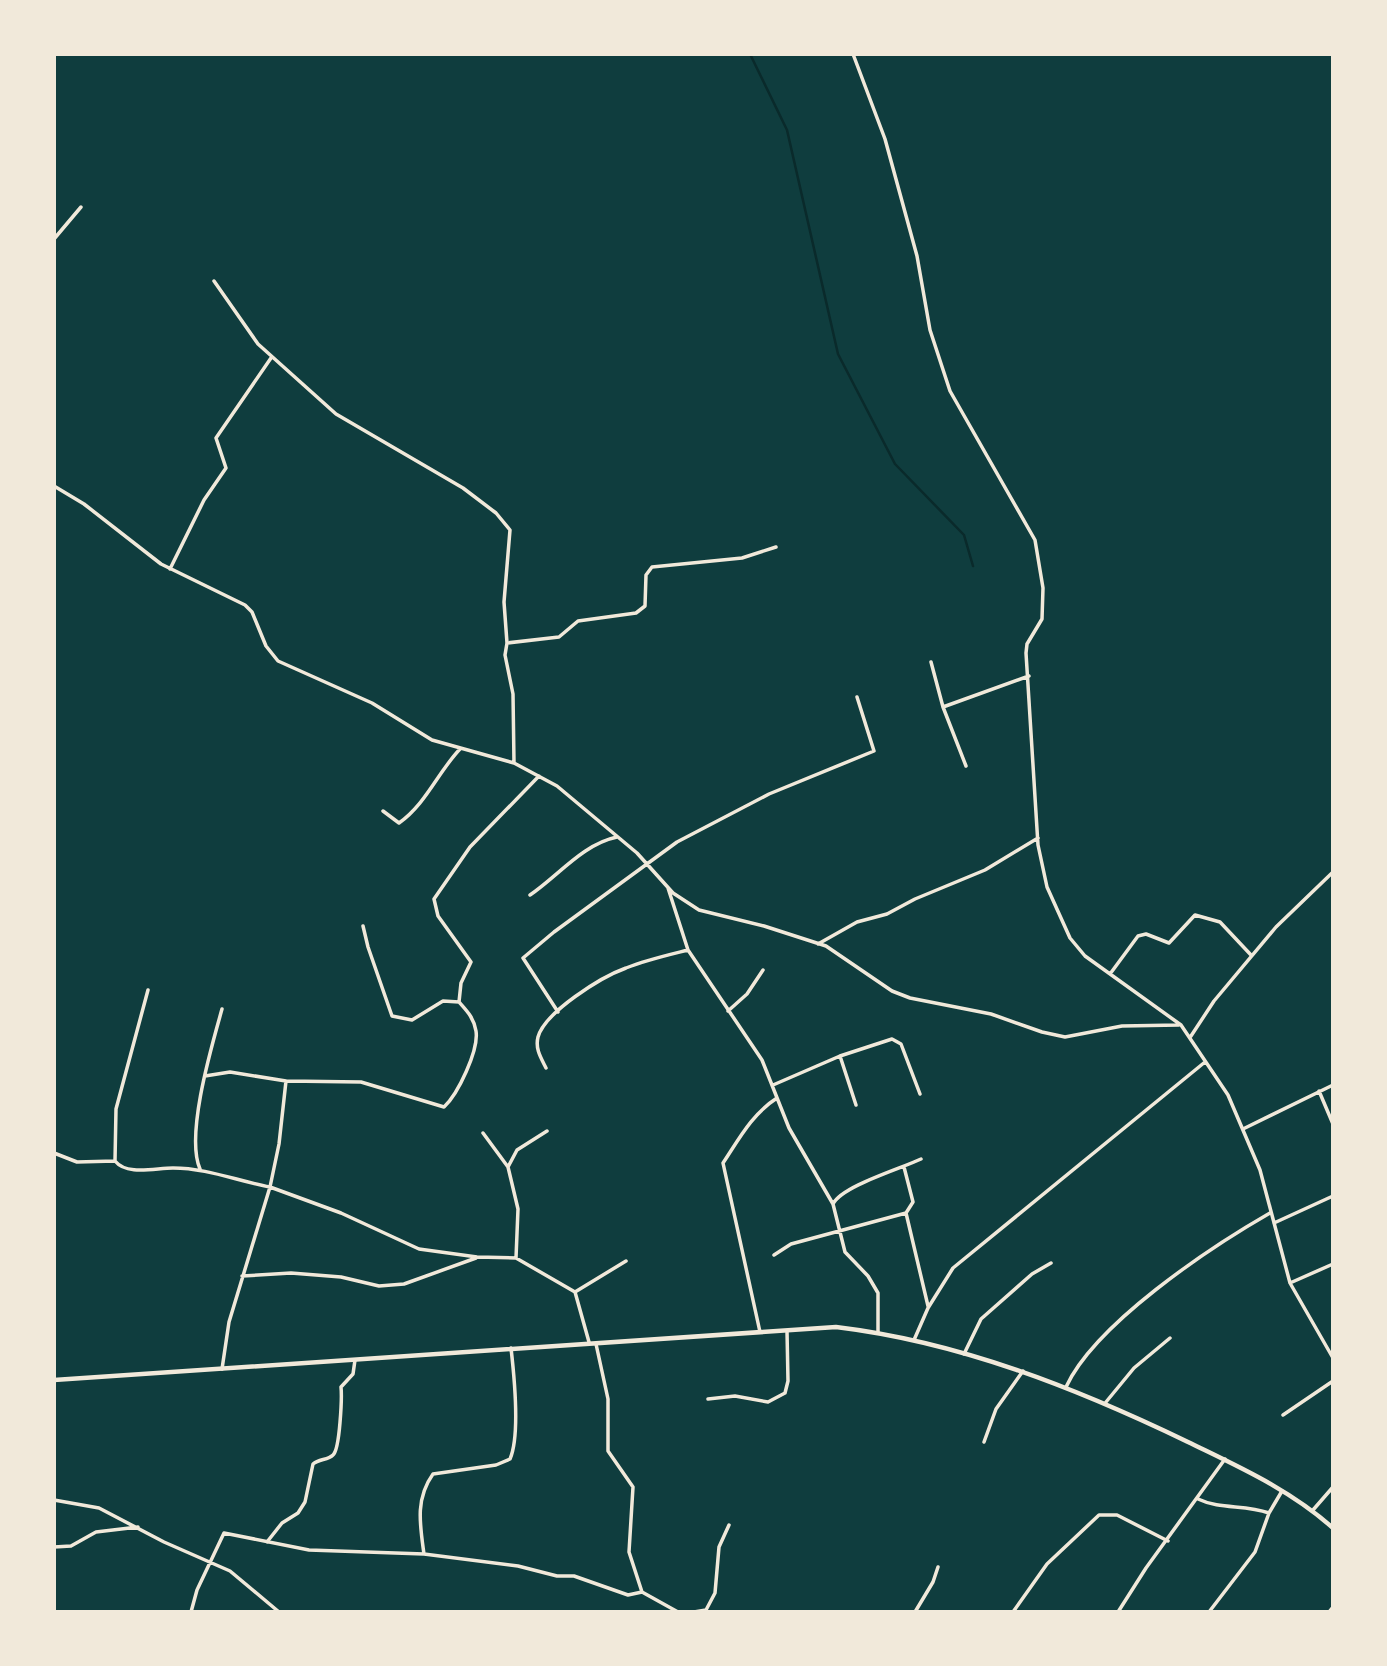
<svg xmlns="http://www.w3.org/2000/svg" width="1387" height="1666" font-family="Lato,sans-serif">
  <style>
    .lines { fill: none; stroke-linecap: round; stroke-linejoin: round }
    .stream { stroke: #0a2a2b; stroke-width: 2.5 }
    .minor { stroke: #f1e9da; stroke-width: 3.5 }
    .secondary { stroke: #f1e9da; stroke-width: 4.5 }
  </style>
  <rect width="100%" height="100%" fill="#0f3d3e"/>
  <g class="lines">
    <!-- stream -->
    <path class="stream" d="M750 54 787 130 838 354 895 464 964 535 973 566"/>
    <!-- minor -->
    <path class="minor" d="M853 54 885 139 917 256 930 330 950 391 1035 540 1043 588 1042 619 1027 644 1026 653 1038 845 1047 887 1070 938 1085 956 1181 1025 1228 1095 1260 1170 1290 1283 1333 1358
      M54 239 81 207
      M214 281 258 344 336 414 463 488 496 513 510 530 504 602 507 643
      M54 486 84 504 161 564 245 605 252 612 266 646 278 661 372 703 432 740 514 763 557 786 637 853 673 893 699 910 764 926 826 946 892 991 910 998 991 1014 1042 1032 1065 1037 1122 1026 1179 1025
      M170 569 204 500 226 468 216 438 271 358
      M931 662 943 707
      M514 763 513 694 505 655 507 643 559 637 578 621 636 613 645 606 646 575 652 567 742 558 776 547
      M966 766 943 707 1029 676
      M383 811 399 823C426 804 438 772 460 749
      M668 888 688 950 762 1060 789 1128 833 1204
      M530 895C558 876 583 844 617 837
      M363 926 368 947 392 1016 412 1020 443 1001 459 1002C467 1011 474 1018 476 1031 479 1050 458 1094 444 1107L361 1082 286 1081 279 1144 270 1187 341 1213 419 1249 477 1257 516 1258 575 1292 589 1342
      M818 944 857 922 887 914 915 899 985 870 1038 838
      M1110 974 1138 936 1146 934 1169 943 1195 915 1220 922 1251 955
      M148 990 116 1109 115 1161C127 1176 155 1168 173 1168 207 1168 237 1181 270 1187L229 1322 222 1369
      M459 1002 461 983 471 962 438 916 434 899 470 847 539 776
      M728 1011 747 994 763 970
      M558 1012 523 958 554 932 677 842 769 794 874 751 857 697
      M1191 1036 1214 1001 1276 927 1333 872
      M840 1056 856 1105
      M546 1068C541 1058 535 1049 538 1037 545 1012 601 977 626 968 646 960 668 955 688 950
      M205 1076 230 1072 286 1081
      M773 1085 840 1056 892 1039 901 1044 920 1094
      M1319 1091 1333 1124
      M1243 1129 1333 1085
      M483 1133 508 1167
      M54 1153 77 1162 115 1161
      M904 1167 913 1202 906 1213
      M200 1169C185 1135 212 1045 222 1009
      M1274 1223 1333 1196
      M774 1255 791 1244 906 1213 928 1306
      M516 1258 518 1209 508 1167 517 1150 547 1131
      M242 1276 291 1273 341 1277 379 1286 404 1284 476 1258
      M1290 1283 1333 1264
      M575 1292 626 1261
      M760 1332 723 1163C739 1139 752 1114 777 1098
      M878 1332V1293L868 1276 845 1252 833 1204C842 1186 900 1169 921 1159
      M914 1340 928 1308 953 1268 1205 1062
      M596 1344 608 1399V1451L633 1487 629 1552 642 1592 678 1612
      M964 1354 981 1319 1032 1274 1051 1263
      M1066 1387C1095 1324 1209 1248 1270 1213
      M708 1399 735 1396 768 1402 785 1393 788 1381 787 1331
      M1106 1402 1134 1368 1170 1338
      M1283 1415 1333 1381
      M984 1442 996 1409 1023 1371
      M1198 1499C1221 1510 1244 1504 1269 1513
      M54 1500 99 1508 164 1542 230 1571 279 1612
      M1313 1510 1333 1487
      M267 1542 282 1523 298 1513 305 1502 313 1464C319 1459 328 1460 333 1455 340 1449 342 1397 341 1387L353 1374 355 1360
      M54 1547 71 1546 96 1532 138 1527
      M424 1554C420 1525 415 1499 433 1474L496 1465 510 1459C520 1436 514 1374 511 1348
      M191 1612 197 1590 224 1533 309 1550 424 1554 518 1566 557 1576H574L628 1595 642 1592
      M694 1612 706 1610 715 1593 719 1547 729 1525
      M915 1612 933 1582 938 1567
      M1013 1612 1047 1564 1099 1515H1117L1168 1541
      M1118 1612 1146 1568 1225 1459
      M1209 1612 1255 1552 1269 1513 1282 1491
      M1329 1612 1333 1607"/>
    <!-- secondary -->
    <path class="secondary" d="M54 1380 836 1327C960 1342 1076 1388 1188 1442 1239 1467 1289 1489 1333 1528"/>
  </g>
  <!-- border -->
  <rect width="1387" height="1666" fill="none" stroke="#f1e9da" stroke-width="112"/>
</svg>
